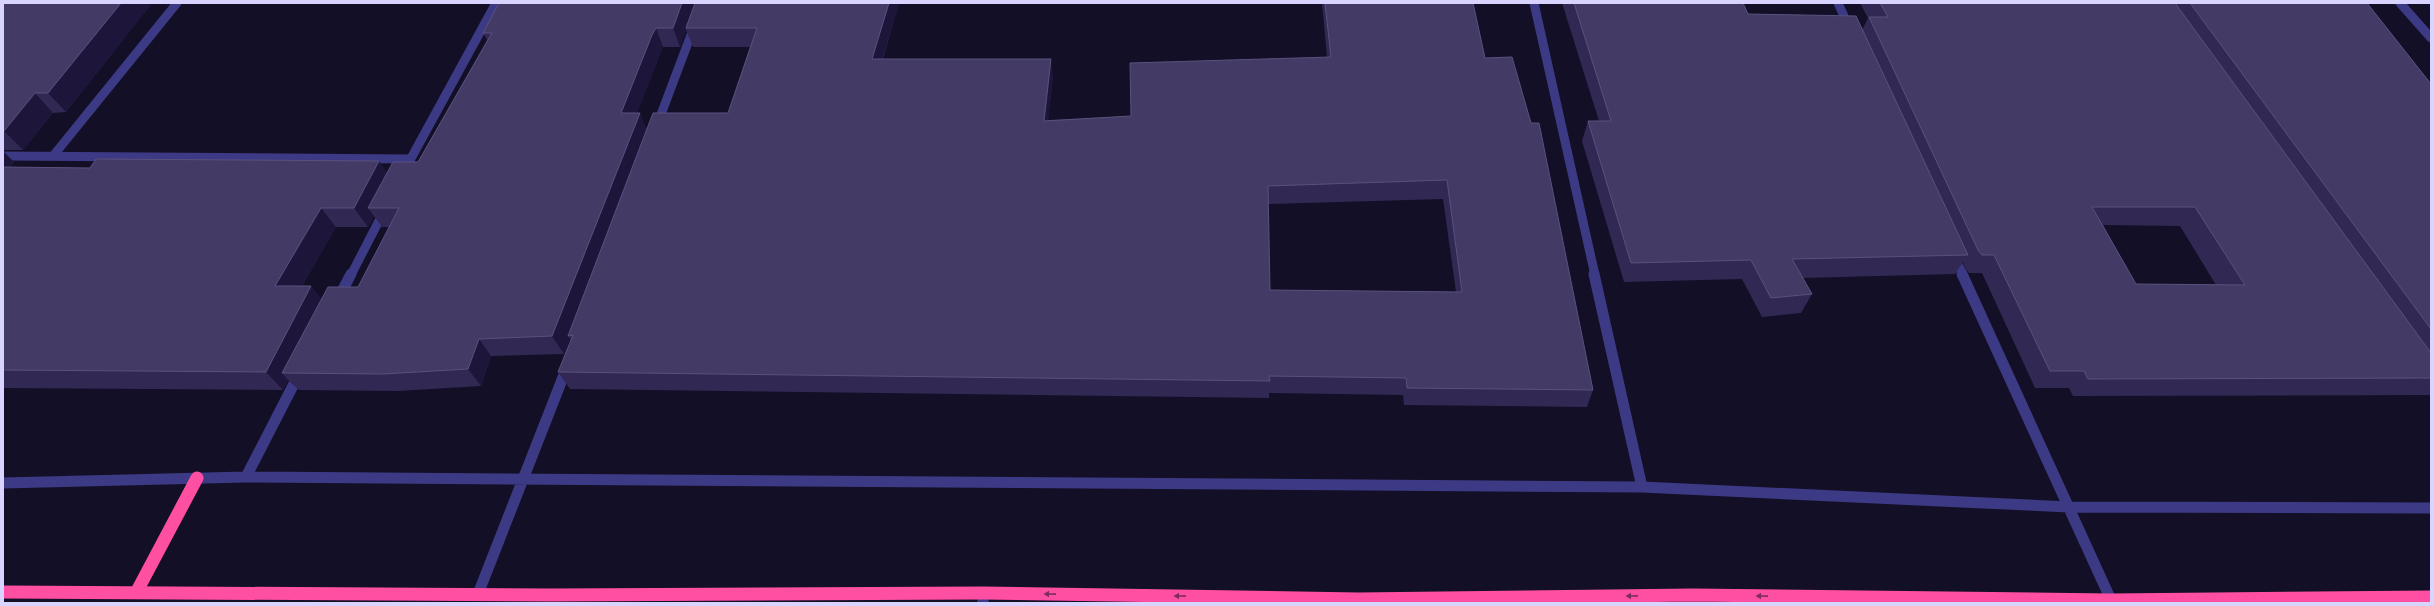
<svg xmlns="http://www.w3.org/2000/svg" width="2434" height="606" font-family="Barlow,sans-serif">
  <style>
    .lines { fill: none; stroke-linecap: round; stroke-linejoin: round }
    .minor-far1 { stroke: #3d3a85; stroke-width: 9 }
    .minor { stroke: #3d3a85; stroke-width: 11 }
    .highway { stroke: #ff4fa3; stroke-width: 13 }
    .wall { fill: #312854; fill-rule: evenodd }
    .shaded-wall { fill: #1d163a }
    .building { fill: #433a66; stroke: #5a527e; fill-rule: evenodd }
    .oneway { fill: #7d2c5e }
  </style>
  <rect width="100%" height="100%" fill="#130f26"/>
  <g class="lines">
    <!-- minor-far1 -->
    <path class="minor-far1" d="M1534 3 1595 275
      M1838 3 1849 27
      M2400 3 2431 38
      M657 125 703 3
      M3 156 410 159
      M53 156 177 3
      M403 173 496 3
      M1954 256 1963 275
      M351 275 384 211"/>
    <!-- minor -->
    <path class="minor" d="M1594 274 1642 487
      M1962 274 2111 600
      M338 299 351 274
      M246 477 299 374
      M3 483 246 477 1642 487 2069 507 2431 508
      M983 593V603
      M478 594 567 367"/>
    <!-- highway -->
    <path class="highway" d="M3 592 551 595 983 593 1358 599 1693 595 2111 600 2431 597
      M136 593 197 478"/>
  </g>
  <!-- wall -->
  <path class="wall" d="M3 3H152L66 112 53 113 23 150H3Z
    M899 3 883 59 1053 77 1048 120 1131 116 1327 57 1322 3H1473L1485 58 1593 390 1587 407 1404 405 1403 395 1269 393V398L570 389 558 372 571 340 570 338 564 354 491 356 481 386 398 391 299 390 288 380 283 390 3 388V151L14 162 10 167 90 168 379 161 387 173 418 162 487 40 483 33ZM686 30 693 47H750L728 113 647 129 637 113 660 54 663 47H680ZM1443 199 1456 292 1270 290 1268 204ZM374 216 382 227H389L358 287 322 299 302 286 336 227H368Z
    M1562 3H1743L1748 14 1862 30 1868 18 1860 3H2367L2431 84V395L2073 396 2069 388H2035L1982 273H1969L1965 268 1963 262 1955 274 1803 278 1812 294 1801 313 1762 317 1742 279 1624 282 1582 141 1588 121H1599ZM2103 225 2180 226 2216 285 2136 284Z"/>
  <!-- shaded-wall -->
  <path class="shaded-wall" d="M121 3H152L66 112 48 93Z
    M682 3H697L686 28V30L680 47 673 28Z
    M889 3H899L877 77 872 59Z
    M656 28 663 47 660 54 630 132 621 113 652 35Z
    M1051 59 1053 77 1046 139 1044 121Z
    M35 93 53 113 23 150 4 131Z
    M640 113 648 132 568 336 570 338 564 354 552 336Z
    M3 151 14 162 3 176Z
    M379 161 392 180 368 208 374 216 368 227 354 208Z
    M321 208 336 227 291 305 275 286Z
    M311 286 327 305 282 373 288 380 283 390 266 372Z
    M479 339 491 356 481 386 468 369Z"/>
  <!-- building -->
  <path class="building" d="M3 3H121L48 93H35L4 131H3Z
    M499 3H682L673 28H656L652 35 621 113H640L552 336 479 339 468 369 383 374 282 373 328 287H358L399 208H368L393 162H418L492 33H483Z
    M695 3H889L872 59H1051L1044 121 1131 116 1130 63 1331 57 1325 3H1473L1485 58 1512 57 1531 123H1539L1593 390 1407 388 1406 378 1269 376 1270 381 558 372 573 335 568 336 653 113H728L757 28H686ZM1447 180 1462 292 1270 290 1268 186Z
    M1574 3H1743L1748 14 1856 16 1968 255 1792 259 1812 294 1771 298 1751 260 1631 263 1588 121H1611Z
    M1880 3H2175L2431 353V378L2088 379 2084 371H2050L1994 255H1982L1978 250 1869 17H1888ZM2092 207H2195L2245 285 2136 284Z
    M2190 3H2367L2431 84V329Z
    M96 159 379 161 354 208H321L275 286H311L266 372 3 370V167L90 168Z"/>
  <!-- one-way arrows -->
  <defs><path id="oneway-solid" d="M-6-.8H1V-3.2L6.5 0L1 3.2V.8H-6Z"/></defs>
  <g class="oneway">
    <use href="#oneway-solid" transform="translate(1050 594) rotate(-179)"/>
    <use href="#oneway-solid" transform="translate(1180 596) rotate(-179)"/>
    <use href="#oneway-solid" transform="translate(1632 596) rotate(179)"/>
    <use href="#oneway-solid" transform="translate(1762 596) rotate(-179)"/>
  </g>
  <!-- border -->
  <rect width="2434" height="606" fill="none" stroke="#d9d4ff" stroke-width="8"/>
</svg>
